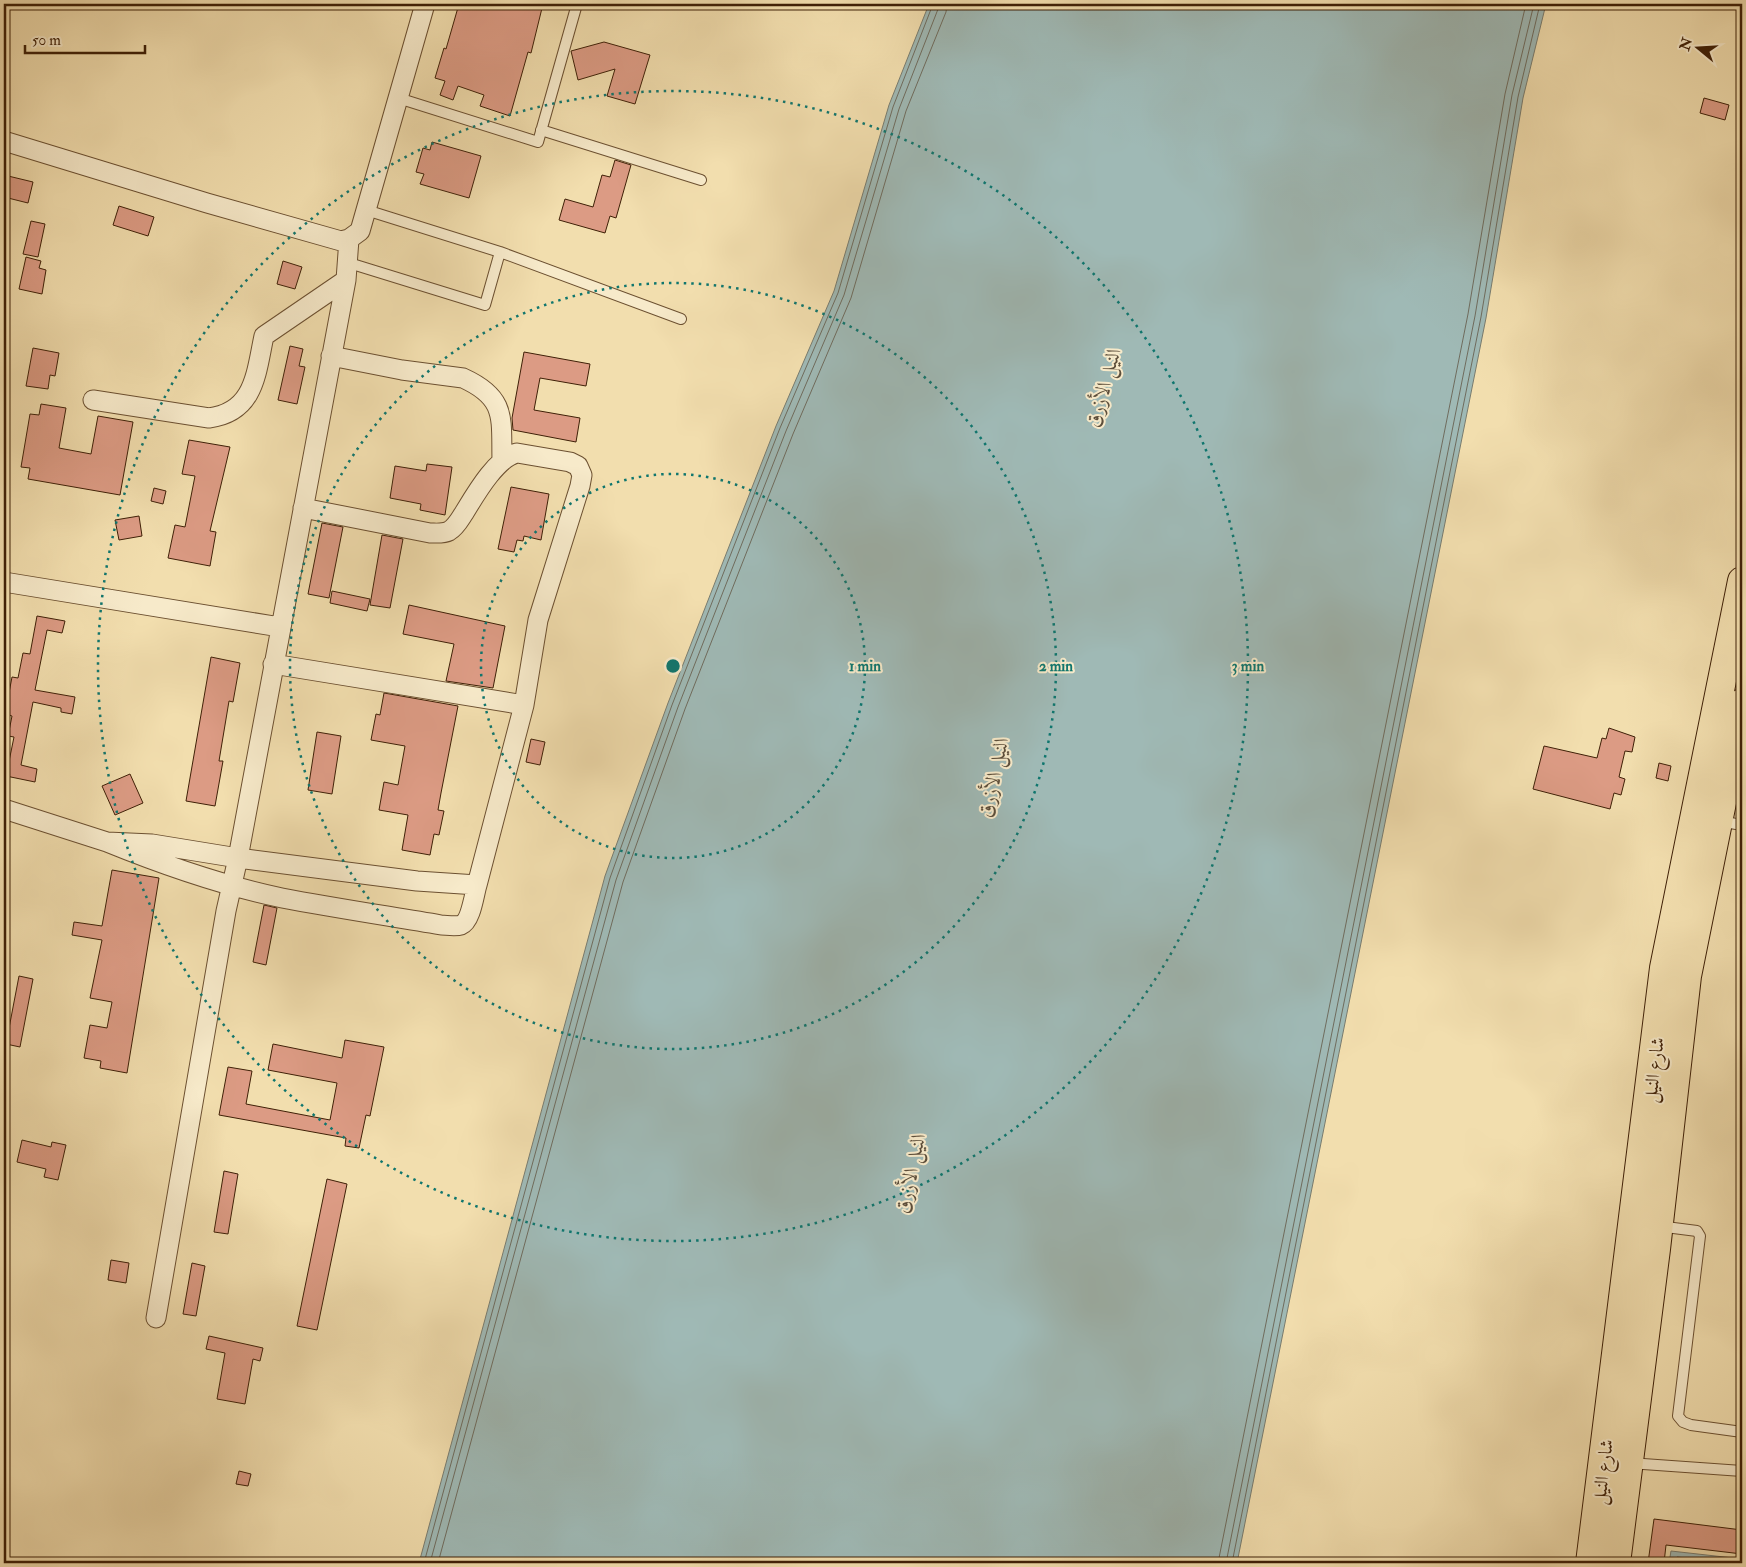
<svg xmlns="http://www.w3.org/2000/svg" width="1746" height="1567" font-family="'IM FELL Double Pica',Amiri,serif">
  <style>
    .water { fill: #9fb9b5; stroke: #797c6f }
    .lines { fill: none; stroke-linecap: round; stroke-linejoin: round }
    .shore { stroke: #6f6c5e; stroke-width: 1 }
    .building { fill: #dc9b84; stroke: #3f2007 }
    .service-casing { stroke: #6c5031; stroke-width: 12 }
    .minor-casing { stroke: #6c5031; stroke-width: 21 }
    .primary-casing { stroke: #3f2007; stroke-width: 30 }
    .service { stroke: #f7eaca; stroke-width: 10 }
    .minor { stroke: #f7eaca; stroke-width: 19 }
    .primary { stroke: #f2deae; stroke-width: 28 }
    .ring { fill: none; stroke: #0f766e; stroke-width: 2.5; stroke-dasharray: 2.5 5 }
    .labels { text-anchor: middle; stroke-width: 4; stroke-linejoin: round; paint-order: stroke }
    .street-label { font-size: 19px; fill: #3f2007; stroke: #f7eaca }
    .water-label { font-size: 20px; font-style: italic; fill: #5c4e3b; stroke: #f7eaca }
    .centre { fill: #0f766e; stroke: #f7eaca; stroke-width: 2.5 }
    .ring-label { font-size: 15px; text-anchor: middle; font-weight: bold; fill: #0f766e; stroke: #f7eaca; stroke-width: 4; stroke-linejoin: round; paint-order: stroke }
  </style>
  <rect width="100%" height="100%" fill="#f2deae"/>
  <filter id="stains"><feTurbulence type="fractalNoise" baseFrequency=".004" numOctaves="4"/><feColorMatrix values="0 0 0 0 .2 0 0 0 0 .09 0 0 0 0 .02 0 0 0 .5 -.17"/></filter>
  <radialGradient id="worn" r=".72"><stop offset=".6" stop-color="#630" stop-opacity="0"/><stop offset="1" stop-color="#630" stop-opacity=".3"/></radialGradient>
  <!-- water -->
  <path class="water" d="M929 4H1546L1523 98 1486 318 1237 1563H419L605 876 668 703 776 426 834 291 889 105Z
    M1671 1551 1742 1559V1563H1669Z"/>
  <g class="lines">
    <!-- shore -->
    <path class="shore" d="M424 1563 610 878 672 705 780 428 838 293 893 107 933 4
      M430 1563 616 880 678 707 786 431 844 295 899 109 940 4
      M438 1563 623 882 685 709 793 434 851 298 906 111 946 12 947 4
      M1218 1563 1468 314 1505 94 1526 4
      M1226 1563 1475 316 1512 95 1534 4
      M1232 1563 1481 317 1518 97 1540 4
      M1674 1563 1677 1557 1735 1563"/>
  </g>
  <!-- building -->
  <path class="building" d="M459 4H543L531 53 528 52 510 116 480 106 484 95 458 86 453 100 440 95 445 81 435 78 444 48 446 49Z
    M604 42 650 55 635 104 607 96 615 69 578 80 571 51Z
    M1704 98 1729 105 1725 120 1700 113Z
    M432 142 481 156 469 198 420 184 424 174 416 172 423 148 430 150Z
    M615 160 631 165 616 218 610 216 605 233 559 220 565 199 593 207 602 175 610 177Z
    M4 175 33 182 28 203 4 197Z
    M119 206 154 217 148 236 113 225Z
    M31 221 45 224 38 257 23 254Z
    M26 257 41 261 39 268 46 270 42 294 19 289Z
    M283 261 302 267 295 289 277 284Z
    M290 346 303 349 299 366 305 367 297 404 278 400Z
    M33 348 59 353 55 376 50 375 48 389 26 386Z
    M524 352 590 364 586 386 540 378 534 410 580 418 576 442 513 430 512 418Z
    M41 404 66 408 59 448 91 454 98 416 133 422 120 495 28 479 30 468 21 467 30 414 39 415Z
    M189 440 230 447 210 531 216 532 210 566 168 558 175 525 185 527 195 476 182 474Z
    M427 464 452 467 445 515 420 510 421 504 390 498 395 466 426 471Z
    M511 487 549 494 541 540 524 536 523 541 517 540 514 552 498 549Z
    M154 488 166 491 163 504 151 501Z
    M139 516 142 536 119 540 115 520Z
    M322 523 343 527 329 598 308 594Z
    M382 535 403 539 390 608 370 605Z
    M332 591 370 599 367 611 330 603Z
    M409 605 505 626 493 688 446 681 454 644 403 634Z
    M37 616 65 621 62 633 47 630 35 690 75 697 72 714 61 712V708L33 702 21 765 37 769 35 782 6 776 14 737 8 736 12 716 5 714 12 677 18 678 23 653 30 654Z
    M211 657 240 663 233 702 229 701 219 761H223L215 806 186 801Z
    M384 693 458 706 441 793 438 810 444 811 439 835 434 834 430 855 402 850 408 815 379 810 384 782 398 785 405 746 371 740 376 714 380 715Z
    M1609 728 1635 737 1632 752 1625 751 1619 777 1625 779 1621 795 1614 793 1610 809 1533 789 1544 746 1597 758 1602 738 1606 739Z
    M317 732 341 736 332 794 308 790Z
    M531 739 545 742 540 765 526 762Z
    M1659 763 1671 766 1668 781 1656 778Z
    M130 774 143 803 115 815 102 786Z
    M112 870 159 878 127 1073 100 1068 101 1061 84 1058 90 1025 107 1028 112 1002 90 998 102 940 72 935 74 922 102 926Z
    M264 905 277 908 266 965 253 962Z
    M19 976 33 979 20 1047 6 1044Z
    M345 1040 384 1047 370 1116 366 1115 359 1148 345 1146 346 1138 219 1115 228 1067 252 1071 246 1104 330 1120 337 1083 268 1070 273 1044 342 1058Z
    M22 1140 51 1147 52 1142 66 1145 58 1180 44 1177 46 1169 17 1162Z
    M224 1171 238 1174 228 1234 214 1232Z
    M327 1179 347 1184 317 1330 297 1326Z
    M111 1260 129 1263 126 1283 108 1280Z
    M192 1263 205 1266 196 1316 183 1314Z
    M209 1336 263 1348 260 1361 253 1359 245 1404 217 1399 225 1353 206 1349Z
    M239 1471 251 1474 248 1486 236 1484Z
    M1654 1519 1742 1530V1554L1666 1545 1664 1563H1648Z"/>
  <g class="lines">
    <defs>
      <path id="service" d="M398 98 538 142 577 4
        M541 130 701 180
        M366 210 500 252 681 319
        M349 263 485 305 500 252
        M1719 821 1742 825
        M1658 1226 1697 1231 1700 1236 1678 1416 1683 1422 1691 1425 1742 1432
        M1629 1463 1742 1471"/>
      <path id="minor" d="M4 141 207 203 341 241 349 239 360 231 425 4
        M331 356 402 370 463 378C507 398 501 418 502 460
        M93 400 209 418C255 412 256 373 264 336L346 280
        M303 508 430 533C436 533 443 534 449 531 456 527 460 519 464 513 475 495 496 458 517 453L570 462 578 466 582 475 580 486 538 620 524 705 477 885
        M4 582 280 627
        M273 664 524 705
        M4 809 107 842
        M107 842 152 844 238 858 417 881 477 885C474 895 471 921 461 925 455 927 446 925 441 925 388 916 335 908 282 898 225 886 161 864 107 842Z
        M156 1318 226 911 238 858 346 280 349 239"/>
      <path id="primary" d="M1590 1563 1664 968 1742 581
        M1616 1563 1656 1249 1687 976 1742 703"/>
    </defs>
    <!-- service casing -->
    <use href="#service" class="service-casing"/>
    <!-- minor casing -->
    <use href="#minor" class="minor-casing"/>
    <!-- primary casing -->
    <use href="#primary" class="primary-casing"/>
    <!-- service -->
    <use href="#service" class="service"/>
    <!-- minor -->
    <use href="#minor" class="minor"/>
    <!-- primary -->
    <use href="#primary" class="primary"/>
  </g>
  <!-- distance rings -->
  <g class="ring">
    <circle cx="673" cy="666" r="192"/>
    <circle cx="673" cy="666" r="383"/>
    <circle cx="673" cy="666" r="575"/>
  </g>
  <g class="labels">
    <!-- street labels -->
    <g class="street-label">
      <text transform="translate(1653 1070) rotate(-83)" y="7">شارع النيل</text>
      <text transform="translate(1602 1472) rotate(-83)" y="7">شارع النيل</text>
    </g>
    <!-- water labels -->
    <g class="water-label">
      <text transform="translate(1103 387) rotate(-74)" y="7">النيل الأزرق</text>
      <text transform="translate(993 777) rotate(-78)" y="7">النيل الأزرق</text>
      <text transform="translate(910 1173) rotate(-78)" y="7">النيل الأزرق</text>
    </g>
  </g>
  <circle cx="673" cy="666" r="8" class="centre"/>
  <g class="ring-label">
    <text x="865" y="671">1 min</text>
    <text x="1056" y="671">2 min</text>
    <text x="1248" y="671">3 min</text>
  </g>
  <!-- margin -->
  <rect width="1746" height="1567" fill="none" stroke="#f2deae" stroke-width="20"/>
  <rect x="5" y="5" width="1736" height="1557" fill="none" stroke="#3f2007" stroke-width="2.5"/>
  <rect x="10" y="10" width="1726" height="1547" fill="none" stroke="#3f2007"/>
  <!-- north arrow -->
  <g transform="translate(1698 48) rotate(288)" stroke="#f7eaca" stroke-width="4" paint-order="stroke">
  <path d="M0-4L9 19L0 12L-9 19Z" fill="#3f2007"/>
  <text y="-8" font-size="14" font-weight="bold" text-anchor="middle" fill="#3f2007">N</text>
  </g>
  <!-- scale -->
  <path d="M25 45v8h120v-8" fill="none" stroke="#3f2007" stroke-width="2.5"/>
  <text x="32" y="45" font-size="15" fill="#3f2007" stroke="#f7eaca" stroke-width="4" paint-order="stroke">50 m</text>
  <rect width="100%" height="100%" filter="url(#stains)"/>
  <rect width="100%" height="100%" fill="url(#worn)"/>
</svg>
